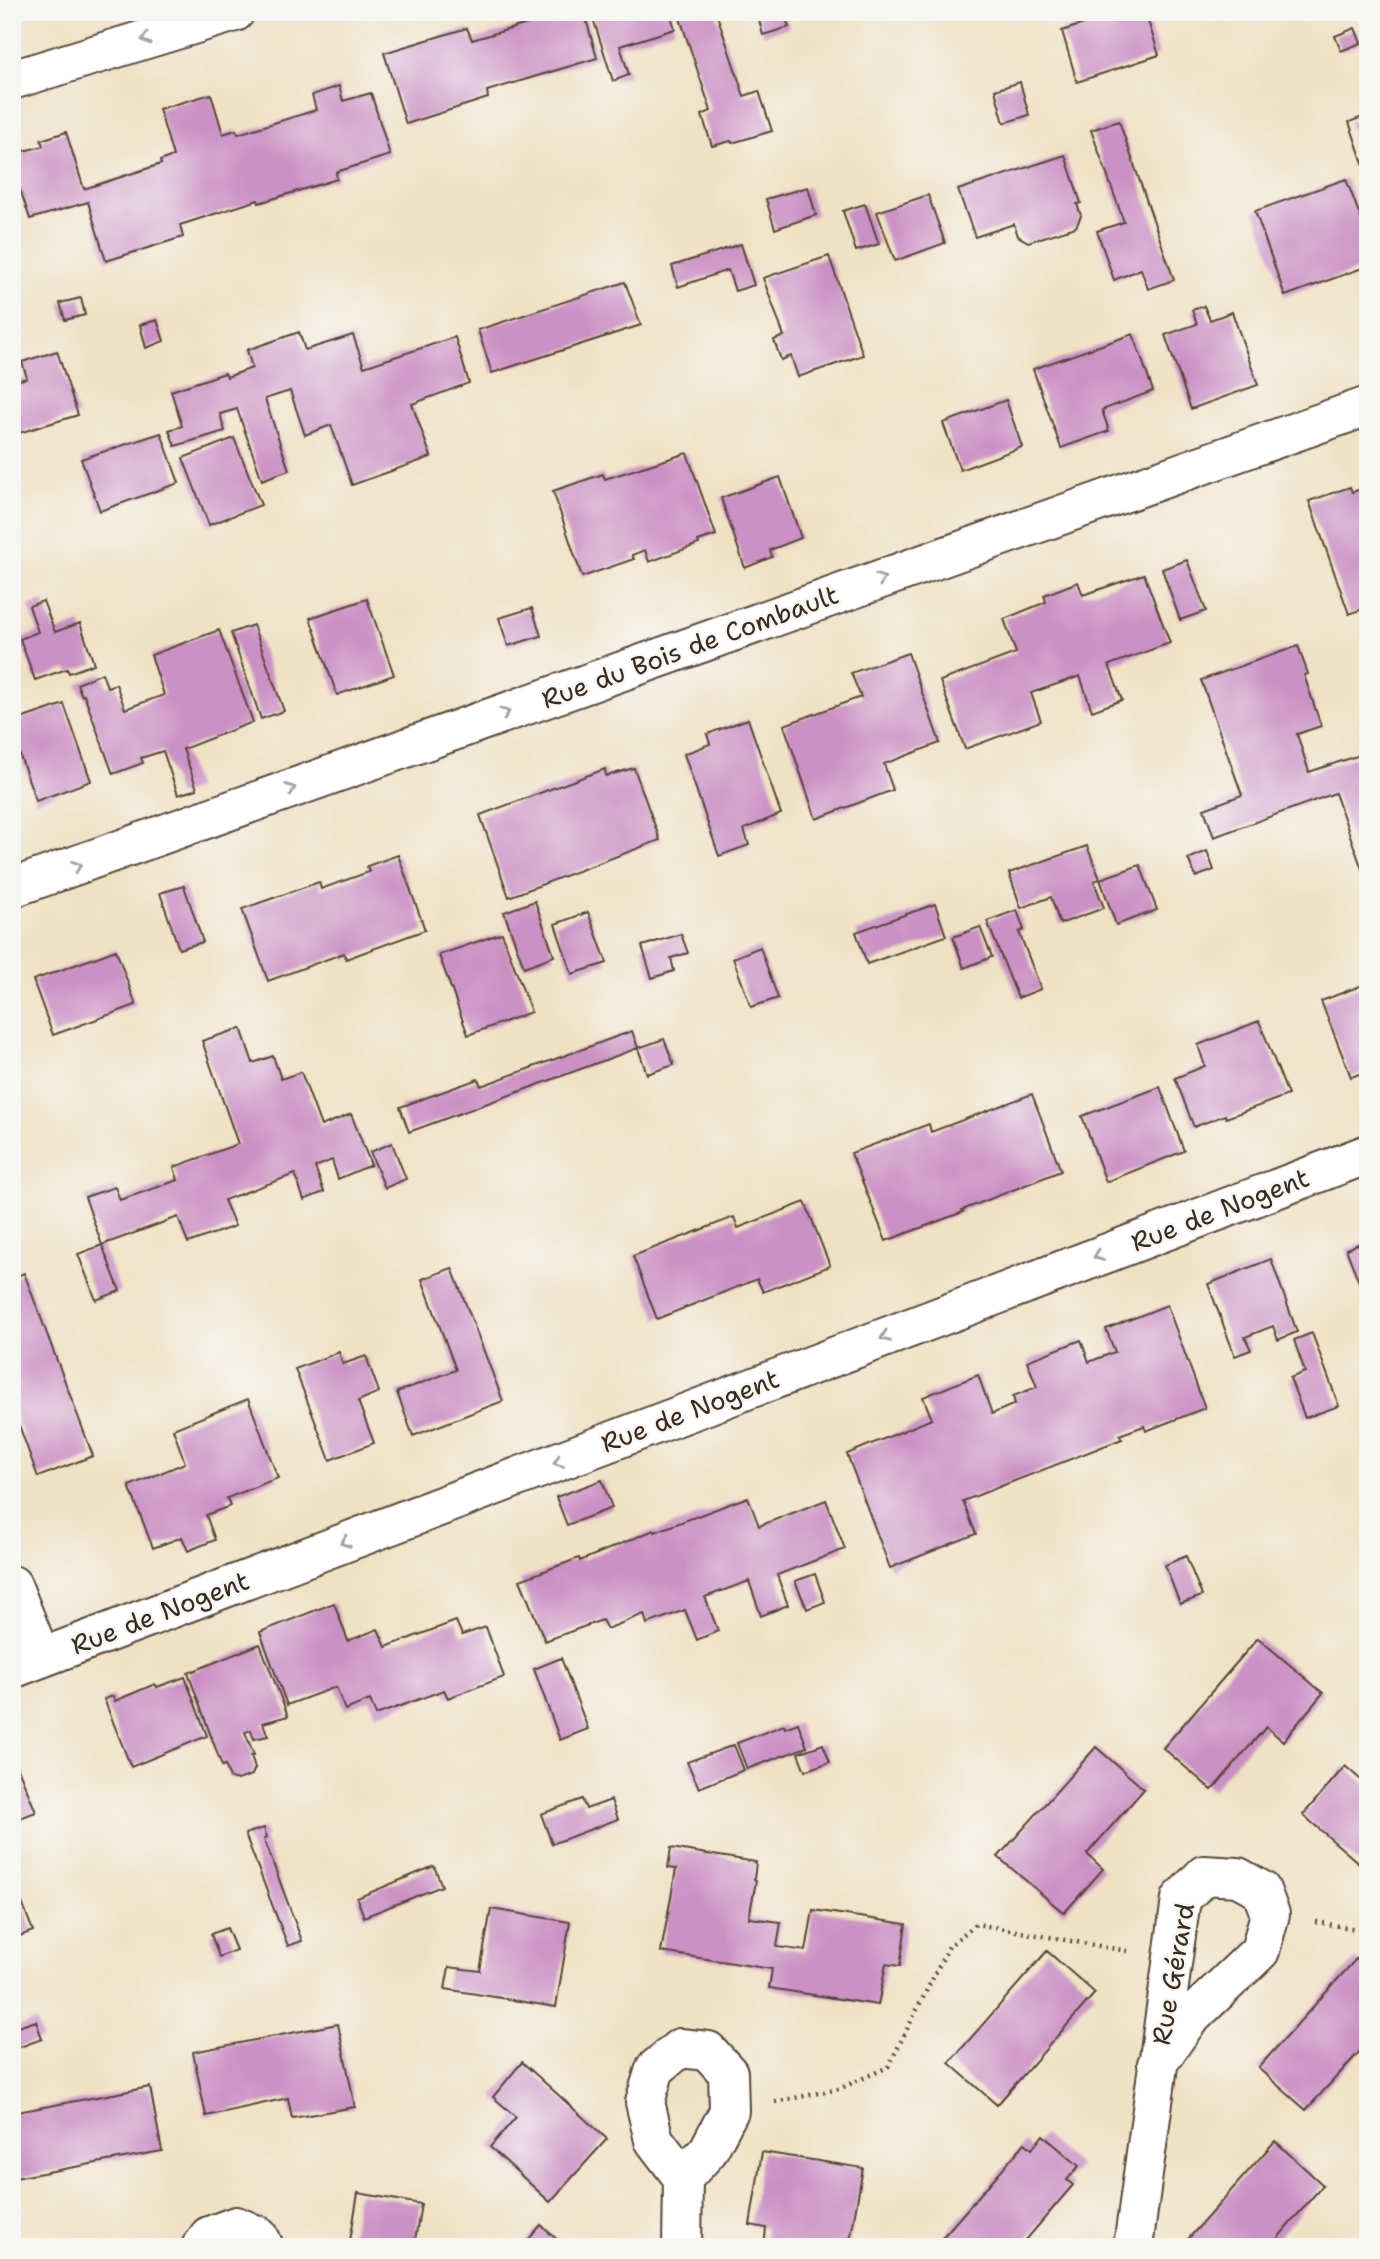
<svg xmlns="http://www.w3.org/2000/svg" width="1380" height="2259" font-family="'Shantell Sans',sans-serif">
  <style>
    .building { fill: #cb90c4 }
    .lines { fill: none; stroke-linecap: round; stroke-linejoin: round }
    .minor-casing { stroke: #564537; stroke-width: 42 }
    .path { stroke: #564537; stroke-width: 4.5; stroke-dasharray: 2 5; stroke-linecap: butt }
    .minor { stroke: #fff; stroke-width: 38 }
    .oneway { stroke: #a79f9a }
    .labels { text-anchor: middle; stroke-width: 5; stroke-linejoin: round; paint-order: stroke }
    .street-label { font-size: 26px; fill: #3b2a1e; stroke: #f6f6f2 }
  </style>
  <rect width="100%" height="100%" fill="#f6f6f2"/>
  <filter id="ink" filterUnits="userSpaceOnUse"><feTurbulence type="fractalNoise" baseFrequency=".0143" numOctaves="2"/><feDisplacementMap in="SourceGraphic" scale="14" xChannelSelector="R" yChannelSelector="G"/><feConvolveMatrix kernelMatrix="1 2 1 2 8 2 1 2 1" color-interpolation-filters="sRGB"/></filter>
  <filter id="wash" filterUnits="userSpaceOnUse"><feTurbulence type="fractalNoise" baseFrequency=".00686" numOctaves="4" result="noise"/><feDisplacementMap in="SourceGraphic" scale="28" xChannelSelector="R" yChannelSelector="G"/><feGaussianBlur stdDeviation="1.57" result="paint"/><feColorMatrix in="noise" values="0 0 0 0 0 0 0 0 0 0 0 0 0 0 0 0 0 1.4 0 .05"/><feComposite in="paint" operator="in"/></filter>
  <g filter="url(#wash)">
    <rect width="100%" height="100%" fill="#efe1c3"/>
    <g id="blocks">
      <!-- building -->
      <path class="building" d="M568 12H584L597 58 487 91 488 98 406 124 384 53 467 28 472 40Z
        M591 12H670L675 29 620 46 629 75 613 81Z
        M678 12H716L744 96 759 91 772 131 732 143 731 141 712 146 702 115 711 111Z
        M757 12H807V13L786 19 789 27 763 35Z
        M1120 12H1145L1159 55 1077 82 1062 31Z
        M1355 28 1361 43 1341 51 1335 36Z
        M1020 82 1029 115 1004 123 995 90Z
        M339 86 343 101 371 93 390 155 336 172 337 179 259 203 258 200 180 225 183 237 106 261 88 202 30 219 12 165V154L43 146 41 140 66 132 84 189 161 164 160 161 173 156 159 109 211 94 223 134 236 130 238 134 316 110 312 95Z
        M1368 115V175H1367L1349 122Z
        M1119 121 1174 280 1148 289 1141 269 1114 280 1097 231 1124 222 1091 130Z
        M1065 155 1081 203 1077 204 1081 216 1076 227 1028 242 1018 236 1014 224 975 237 958 190Z
        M1346 179 1368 237V266L1285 296 1255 211Z
        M808 187 816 215 775 229 766 199Z
        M928 195 945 243 895 261 877 212Z
        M865 204 879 244 856 251 843 211Z
        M741 244 754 285 735 291 728 270 678 287 672 266Z
        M829 256 863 355 798 377 791 356 781 360 774 340 784 336 763 278Z
        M625 282 641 325 492 373 478 330Z
        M81 298 85 315 65 320 60 303Z
        M1204 306 1210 320 1232 312 1258 385 1191 409 1165 335 1197 324 1192 310Z
        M157 320 164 341 146 348 140 325Z
        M299 332 305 350 353 335 364 367 455 337 469 383 412 404 431 457 352 485 331 425 305 435 290 391 265 399 289 470 262 480 237 409 220 414 225 431 175 446 169 430 182 426 171 391 225 373 227 377 252 368 247 350Z
        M1133 334 1153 391 1102 410 1109 431 1061 448 1033 369Z
        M57 351 78 415 19 433 16 423 12 424V382L27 378 22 362Z
        M1006 400 1022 447 960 470 943 423Z
        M161 433 179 483 100 511 81 459Z
        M234 438 261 505 209 525 183 458Z
        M687 453 716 535 698 541 699 544 649 562 645 550 632 555 634 559 582 577 553 491 603 474 605 479Z
        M780 477 801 538 770 550 772 557 745 568 721 498Z
        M1350 487 1352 492 1368 487V552L1365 553 1368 561V607L1349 614 1309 501Z
        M1187 560 1206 611 1180 620 1162 569Z
        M1144 574 1170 643 1109 665 1122 700 1092 711 1080 676 1031 693 1041 721 965 749 940 681 1016 653 1004 619 1046 602 1044 595 1078 582 1083 595Z
        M367 599 394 675 337 695 310 618Z
        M43 601 55 632 80 623 94 664 69 673 67 669 35 680 20 639 38 632 29 606Z
        M532 608 541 636 508 646 499 618Z
        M253 625 284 711 261 719 231 633Z
        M219 630 253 722 183 749 197 789 178 795 163 751 141 758 143 763 113 774 84 695 82 696 77 684 102 673 107 687 116 684 125 709 164 695 151 655Z
        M1298 646 1308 674 1304 675 1321 726 1297 734 1309 772 1366 753 1368 757V886L1335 793 1214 837 1204 809 1242 795 1201 680Z
        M908 653 940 743 884 764 893 790 816 819 784 725 861 697 851 673Z
        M64 704 91 781 36 801 12 733V722Z
        M748 719 781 814 744 829 749 845 719 856 684 754 710 744 707 734Z
        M634 768 660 840 509 897 480 815 605 769 606 776Z
        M1087 846 1100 879 1094 881 1104 908 1060 924 1051 897 1021 908 1009 873Z
        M1207 851 1214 870 1196 877 1188 859Z
        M398 855 425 930 346 959 344 953 268 981 242 909 319 882 321 889 369 872 367 866Z
        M1140 865 1157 910 1116 925 1100 879Z
        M184 886 203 942 179 949 160 893Z
        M535 901 554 956 524 967 504 912Z
        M935 904 946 936 867 964 856 932Z
        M1017 910 1024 930 1019 932 1041 989 1018 998 987 921Z
        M588 912 607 963 572 974 555 924Z
        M980 927 992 957 964 968 953 937Z
        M502 933 531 1012 468 1035 439 955Z
        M681 934 688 953 671 958 674 971 652 978 642 946Z
        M760 947 778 998 751 1007 733 958Z
        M116 950 136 1005 53 1035 33 980Z
        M1368 983V1071L1351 1077 1321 1001Z
        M1259 1021 1288 1095 1226 1118 1225 1115 1194 1127 1175 1078 1205 1066 1198 1045Z
        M241 1028 253 1063 273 1056 281 1079 301 1072 321 1126 351 1114 371 1165 338 1179 332 1160 315 1167 324 1192 304 1200 295 1174 224 1200 235 1226 188 1243 178 1217 102 1245 85 1197 115 1187 120 1200 178 1180 174 1167 238 1144 202 1041Z
        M632 1031 638 1048 409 1132 400 1107 478 1079 481 1086Z
        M664 1039 674 1065 647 1074 638 1048Z
        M1160 1087 1184 1151 1106 1182 1082 1116Z
        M1032 1094 1061 1171 962 1210 963 1212 886 1241 851 1153 929 1124 931 1132Z
        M392 1143 406 1179 385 1188 370 1152Z
        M805 1202 830 1266 763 1292 757 1279 657 1319 633 1256 734 1217 738 1228Z
        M1368 1240V1305L1346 1249Z
        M102 1245 120 1291 96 1300 78 1254Z
        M1271 1259 1297 1332 1278 1340 1273 1326 1245 1337 1251 1350 1235 1356 1208 1284Z
        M452 1268 503 1401 413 1436 397 1392 456 1370 422 1279Z
        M24 1273 93 1456 38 1477 12 1406V1278Z
        M1167 1305 1205 1408 1146 1431 1144 1426 1119 1435 1122 1439 963 1501 976 1534 890 1568 847 1454 932 1419 923 1397 978 1375 992 1414 1015 1404 1013 1396 1037 1387 1027 1361 1081 1340 1089 1362 1115 1352 1106 1329Z
        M1312 1333 1339 1406 1305 1418 1290 1378 1305 1372 1294 1340Z
        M339 1352 343 1364 366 1356 379 1392 358 1401 374 1443 330 1460 295 1369Z
        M248 1399 278 1478 227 1498 230 1506 206 1515 215 1540 188 1551 182 1537 153 1548 129 1486 185 1463 173 1429Z
        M602 1480 612 1508 567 1525 556 1497Z
        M748 1497 759 1526 826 1500 845 1549 777 1575 788 1605 761 1616 749 1581 705 1597 718 1631 697 1640 685 1610 647 1624 644 1614 607 1629 602 1620 545 1641 520 1580 579 1558 580 1561 654 1530 655 1532Z
        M1186 1556 1202 1596 1180 1604 1165 1565Z
        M815 1574 825 1602 807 1609 795 1581Z
        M334 1603 348 1641 378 1629 386 1647 456 1621 462 1635 486 1627 504 1677 448 1698 444 1690 376 1715 370 1700 345 1710 336 1687 287 1705 260 1632Z
        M1258 1638 1323 1693 1283 1741 1266 1727 1212 1790 1163 1748Z
        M260 1644 288 1716 263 1723 268 1736 254 1739 251 1730 245 1732 254 1755H251L255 1768 252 1775 238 1780 230 1778 225 1765 222 1766 188 1673Z
        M561 1658 588 1729 560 1740 534 1669Z
        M185 1677 207 1736 131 1767 104 1699 113 1696 115 1701 155 1684 157 1687Z
        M798 1723 807 1747 747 1769 737 1743 784 1725 785 1728Z
        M823 1744 830 1762 805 1771 798 1753Z
        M734 1745 744 1770 699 1788 687 1762Z
        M1096 1747 1144 1789 1087 1854 1103 1869 1064 1913 998 1857Z
        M12 1754 36 1812 12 1821Z
        M1345 1766 1368 1786V1871L1303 1815Z
        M582 1799 586 1809 611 1800 618 1819 552 1844 541 1814Z
        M264 1828 267 1837 264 1839 302 1941 288 1946 245 1834Z
        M671 1848 756 1862 754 1880 756 1881 749 1918 781 1922 777 1947 806 1951 813 1910 906 1924 900 1966 886 1964 878 2005 769 1988 772 1969 661 1952 676 1869 668 1868Z
        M434 1866 442 1886 364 1917 357 1898Z
        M12 1877 33 1931 12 1939Z
        M491 1909 570 1922 556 2007 445 1989 449 1967 480 1971Z
        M227 1928 236 1950 219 1957 211 1934Z
        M1047 1951 1095 1993 997 2105 949 2063Z
        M1356 1959 1368 1970V2054L1362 2049 1306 2110 1258 2068Z
        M36 2021 42 2039 12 2050V2029Z
        M338 2024 355 2107 292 2118 288 2098 206 2116 193 2052Z
        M522 2062 607 2139 550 2202 490 2147 516 2117 493 2097Z
        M150 2087 162 2151 15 2178 12 2158V2113Z
        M1043 2135 1079 2166 1067 2180 1073 2185 1020 2247H934L1025 2143 1032 2149Z
        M1275 2141 1323 2185 1270 2247H1181Z
        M762 2152 863 2168 849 2247H764L766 2228 750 2225Z
        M358 2193 421 2204 414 2247H349Z
        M541 2225 565 2247H522Z"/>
    </g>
  </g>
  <g filter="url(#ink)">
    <use href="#blocks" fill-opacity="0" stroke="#564537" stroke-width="2"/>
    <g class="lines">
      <defs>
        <path id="minor" d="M12 80 235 12
          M12 888 1368 406
          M12 1585 41 1658
          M12 1669 1368 1154
          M201 2247 209 2236 236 2226 259 2236 264 2247
          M682 2247 683 2178 654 2140 645 2102 655 2069 680 2048 708 2051 728 2073 729 2111 708 2151 683 2178
          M1133 2247 1181 1899 1204 1875 1238 1877 1261 1890 1270 1914 1260 1951 1188 2020 1157 2064"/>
      </defs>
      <!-- minor casing -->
      <use href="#minor" class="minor-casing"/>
      <!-- path -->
      <path class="path" d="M1316 1922 1368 1931
        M775 2102 839 2089 888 2067 949 1946 976 1924 1127 1951"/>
      <!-- minor -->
      <use href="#minor" class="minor"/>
    </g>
    <!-- one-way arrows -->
    <defs><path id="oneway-chevron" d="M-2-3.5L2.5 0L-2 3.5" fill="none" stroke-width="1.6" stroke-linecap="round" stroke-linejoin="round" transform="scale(1.75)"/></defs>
    <g class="oneway">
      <use href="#oneway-chevron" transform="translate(146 39) rotate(163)"/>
      <use href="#oneway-chevron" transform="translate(881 579) rotate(-20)"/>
      <use href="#oneway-chevron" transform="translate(505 713) rotate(-20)"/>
      <use href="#oneway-chevron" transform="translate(291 789) rotate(-20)"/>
      <use href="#oneway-chevron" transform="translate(77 866) rotate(-20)"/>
      <use href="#oneway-chevron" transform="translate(1098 1256) rotate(159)"/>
      <use href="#oneway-chevron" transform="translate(885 1337) rotate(159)"/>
      <use href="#oneway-chevron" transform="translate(558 1462) rotate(159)"/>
      <use href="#oneway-chevron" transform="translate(345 1542) rotate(159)"/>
    </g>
  </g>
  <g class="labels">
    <!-- street labels -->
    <g class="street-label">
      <text transform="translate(690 647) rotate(-20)" y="9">Rue du Bois de Combault</text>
      <text transform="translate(1220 1210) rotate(-21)" y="9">Rue de Nogent</text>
      <text transform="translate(690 1411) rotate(-21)" y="9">Rue de Nogent</text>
      <text transform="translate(160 1613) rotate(-21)" y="9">Rue de Nogent</text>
      <text transform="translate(1173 1974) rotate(-80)" y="9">Rue Gérard</text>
    </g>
  </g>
  <!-- margin -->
  <rect width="1380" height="2259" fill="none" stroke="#f6f6f2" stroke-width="42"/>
</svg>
